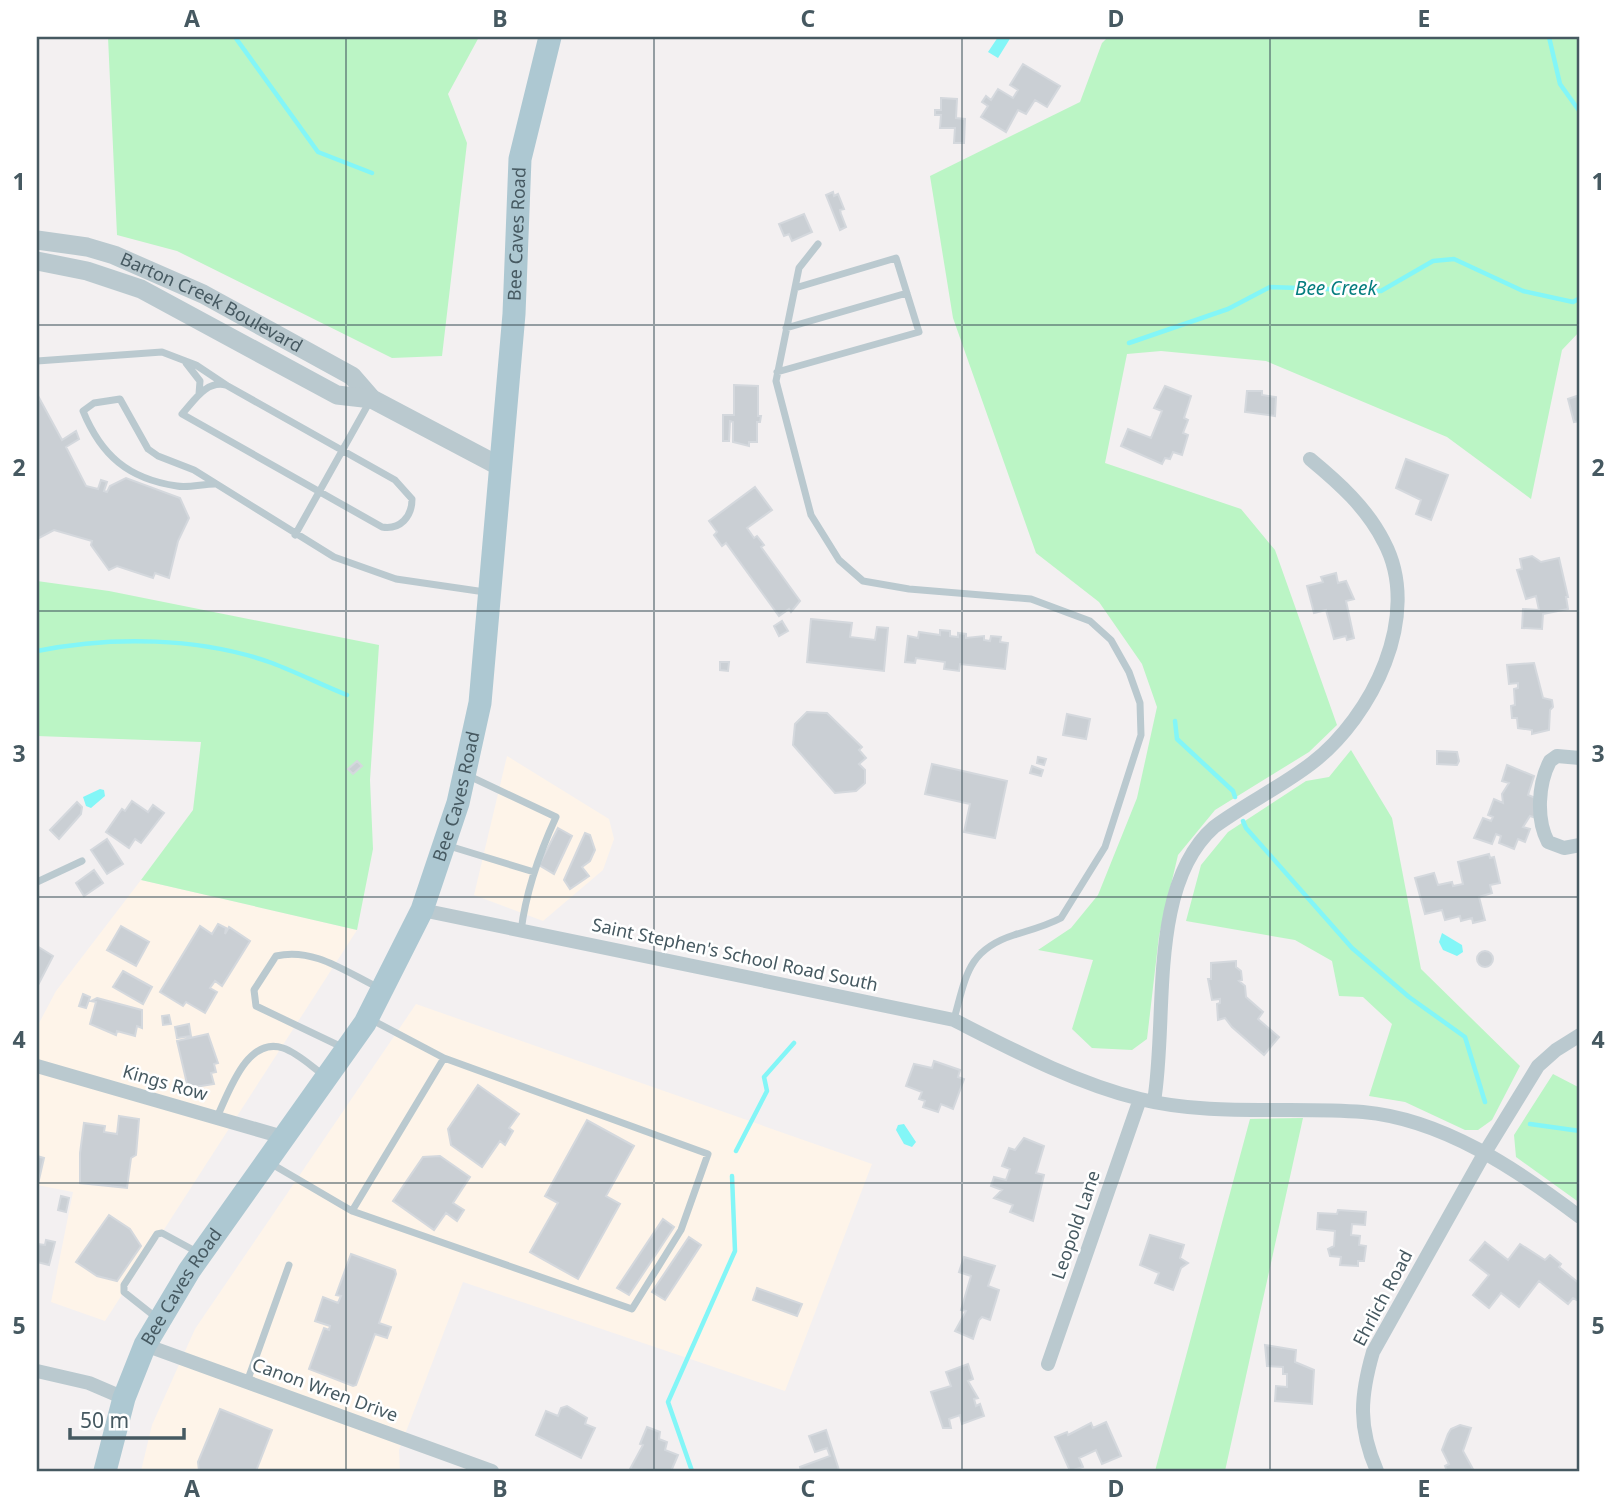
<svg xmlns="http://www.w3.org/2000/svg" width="1617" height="1508" font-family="'Noto Sans',sans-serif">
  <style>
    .commercial { fill: #fef4e9 }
    .green { fill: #bbf5c5 }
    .water { fill: #83f6f7 }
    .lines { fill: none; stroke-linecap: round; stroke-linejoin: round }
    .stream { stroke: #83f6f7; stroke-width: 4.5 }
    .building { fill: #cacfd4; stroke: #d4d8dd; stroke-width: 2 }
    .service { stroke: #bac9cf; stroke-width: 7 }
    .minor { stroke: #bac9cf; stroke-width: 14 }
    .tertiary { stroke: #bac9cf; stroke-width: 19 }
    .primary { stroke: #adc8d2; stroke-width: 23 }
    .grid { fill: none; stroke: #465961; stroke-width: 2; stroke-opacity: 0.55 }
    .labels { text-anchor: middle; stroke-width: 5; stroke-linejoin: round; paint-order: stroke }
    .street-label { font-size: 18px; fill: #465961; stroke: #fff }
    .water-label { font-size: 19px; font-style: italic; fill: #067e7f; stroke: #fff }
    .neatline { fill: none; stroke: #465961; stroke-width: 2.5 }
    .grid-label { font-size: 23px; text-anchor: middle; font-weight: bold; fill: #465961 }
  </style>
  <rect width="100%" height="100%" fill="#f3f0f1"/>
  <!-- commercial -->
  <path class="commercial" d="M507 756 609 819 614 839 603 870 543 921 474 895Z
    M141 880 357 930 105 1321 51 1302 73 1192 37 1185V1027L56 991Z
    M416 1004 872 1164 785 1391 463 1282 399 1450 400 1471H141L152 1425 195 1329Z"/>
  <!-- green -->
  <path class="green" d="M108 37H479L448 94 467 143 442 356 392 358 177 251 117 235Z
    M1108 37H1580V331L1562 350 1531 499 1447 437 1266 361 1161 351 1127 354 1105 463 1241 509 1275 550 1337 725 1309 752 1215 810 1178 855 1159 936 1147 1039 1132 1050 1092 1048 1072 1029 1093 960 1038 950 1071 928 1098 895 1137 798 1157 707 1142 664 1099 602 1036 553 953 318 930 176 1080 102 1102 43Z
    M37 581 109 591 379 645 370 780 373 849 357 930 141 880 193 810 201 742 37 736Z
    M1351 750 1392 818 1421 969 1520 1066 1492 1120 1478 1130H1465L1405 1102 1369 1096 1392 1024 1363 997 1339 996 1332 961 1295 940 1186 921 1201 865 1228 832 1306 781 1329 777Z
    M1553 1074 1580 1088V1203L1516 1157 1514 1135Z
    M1303 1118 1225 1471H1155L1250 1119Z"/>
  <!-- water -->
  <path class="water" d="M998 37H1011L998 58 988 52Z
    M100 789 104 790 105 796 91 808 86 806 83 797Z
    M1442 933 1462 945 1463 952 1457 956 1443 950 1439 942Z
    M904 1124 916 1142 912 1147 904 1144 896 1130 898 1125Z"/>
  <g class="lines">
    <!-- stream -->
    <path class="stream" d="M235 37 318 152 372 173
      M1549 37 1560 84 1580 112
      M1129 343 1228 309 1270 287 1381 291 1433 261 1454 259 1523 291 1573 302 1580 298
      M37 651C111 636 200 637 272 663 298 673 322 685 347 695
      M1175 721 1177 739 1233 791 1235 797
      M1243 821 1246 828 1352 948 1409 997 1465 1037 1485 1102
      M1530 1124 1580 1131
      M736 1151 767 1091 764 1077 794 1043
      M692 1471 668 1402 735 1251 732 1176"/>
  </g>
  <!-- building -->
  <path class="building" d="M1023 64 1060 86 1047 107 1035 100 1026 114 1018 110 1006 132 981 117 988 106 982 102 986 96 991 100 998 89 1013 98 1018 90 1010 85Z
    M941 98 957 99 956 118 965 119 964 143H954L955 128H940L941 115H935V110H941Z
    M833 192 834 196 838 194 844 209 840 210 841 214 846 227 840 230 826 195Z
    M804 214 812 232 792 241 789 234 784 236 779 224Z
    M734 385 758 386V416H761L760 422H757V442H749V446L733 442V422L730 421 729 441H723V415H734Z
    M1165 386 1191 396 1184 418 1188 420 1183 433 1188 435 1182 455 1173 452 1170 459 1165 458 1162 464 1121 446 1128 429 1151 438 1162 411 1154 408Z
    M1247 391H1262V395L1276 397 1275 416 1245 412Z
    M37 394 62 440 76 431 79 439 66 447 86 486 98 489 101 480 107 482 104 491 107 492 110 486 126 478 180 498 189 518 178 541 169 578 155 573 153 578 117 566 109 570 91 545 92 541 54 530 37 539Z
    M1580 395V421L1574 422 1568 399Z
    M1406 459 1448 475 1431 520 1416 514 1421 500 1396 488Z
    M755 487 772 510 747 528 754 538 757 536 764 545 761 547 800 601 791 612 789 609 779 616 726 543 722 546 714 535 717 532 709 521Z
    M1532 556 1541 562 1559 558 1568 597H1566L1568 609 1543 614 1542 629 1522 628 1523 609 1539 610 1536 596 1526 599 1517 570 1522 569 1520 559Z
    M1336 573 1338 583 1346 581 1354 599 1346 601 1354 638 1347 640 1346 636 1334 639 1326 610 1314 613 1307 586 1323 582 1321 577Z
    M811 619 852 623 850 637 875 640 877 627 888 628 884 671 807 662Z
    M782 621 788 631 779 636 774 626Z
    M940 630 950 631V636L958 637V633L966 634V638L984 636V640L990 641 991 636 1001 637 1000 642 1008 643 1005 669 960 664 959 671 944 669 945 662 916 658 915 663 905 662 908 636 918 638 919 632 940 635Z
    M720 662H729L728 671 720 670Z
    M1534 663 1543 698 1552 700 1553 707 1550 710 1549 730 1532 734V730L1518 728 1517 718H1512L1511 706 1515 705 1514 689 1518 688V683L1509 684 1507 665Z
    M807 712 827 713 862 747 859 750 866 758 859 764 865 770V783L856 791 835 793 793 745 795 724Z
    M1067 714 1090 719 1086 739 1063 735Z
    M1437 751 1457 752 1459 761 1457 765 1437 764Z
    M1038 757 1046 759 1044 765 1037 763Z
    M357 761 362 766 353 774 348 769Z
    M932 764 1007 781 995 838 964 832 970 804 925 794Z
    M1507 765 1534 776 1528 795 1538 799 1536 818 1530 816 1523 827 1530 829 1525 842 1518 839 1514 849 1499 843 1501 836 1496 834 1492 844 1474 838 1483 818 1491 821 1493 817 1488 815 1494 799 1503 803 1502 794 1509 783 1502 781Z
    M1032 766 1043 770 1041 776 1030 773Z
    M132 801 148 812 153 805 164 813 141 843 135 839 129 848 106 832 122 809 125 811Z
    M77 802 82 807 81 814 59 839 50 830Z
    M558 828 572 836 554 874 539 865Z
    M585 833 590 835 595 850 590 861 582 867 589 876 570 889 564 880Z
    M107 839 123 864 107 874 91 850Z
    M1489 854 1490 858 1494 857 1500 883 1490 885 1492 893 1479 897 1485 920 1473 923 1472 918 1461 921 1460 916 1445 920 1442 910 1425 914 1415 878 1434 873 1438 885 1452 882 1453 886 1463 884 1458 862Z
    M94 870 103 883 84 896 76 883Z
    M218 924 226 928 225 934 229 927 250 941 222 986 215 981 210 988 217 992 205 1013 186 1002 183 1006 160 992 200 926 212 934Z
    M121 926 149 942 136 966 107 950Z
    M37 946 53 956 37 987Z
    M1477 959a8 8 0 1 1 16 0a8 8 0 1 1-16 0Z
    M1236 961V967L1241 971 1242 980 1239 981 1245 986 1246 997 1263 1012 1258 1019 1279 1037 1264 1055 1232 1027 1225 1018 1218 1020 1217 1004 1220 1003V999L1212 1000 1208 979H1211V963Z
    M123 971 152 987 143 1004 113 987Z
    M83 994 90 997 86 1008 79 1006Z
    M97 998 142 1010V1028L137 1026 135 1036 117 1031 116 1035 90 1024 96 1002 91 1001Z
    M169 1015 171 1024 163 1025 162 1016Z
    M189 1024 191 1036 177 1038 175 1027Z
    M208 1034 218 1063 214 1064 216 1072 211 1073 214 1084 188 1088 177 1041Z
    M934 1061 960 1070 958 1077 964 1079 953 1109 941 1104 938 1112 923 1107 925 1101 919 1099 922 1092 906 1086 914 1064 932 1068Z
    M478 1085 519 1114 509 1128 513 1131 505 1145 500 1141 482 1167 451 1145 448 1129Z
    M119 1116 139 1119 136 1155 131 1158 127 1188 80 1183V1153L84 1123 105 1126 104 1132 117 1134Z
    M587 1120 634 1146 606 1196 620 1204 578 1279 530 1252 558 1203 545 1196Z
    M1024 1138 1044 1146 1036 1173 1044 1175 1033 1221 1010 1212 1013 1205 994 1198 1002 1190 991 1186 994 1177 1006 1180 1010 1169 1002 1166 1009 1148 1015 1150Z
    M37 1156 44 1158 38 1184H37Z
    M440 1156 470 1177 453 1203 464 1210 457 1221 446 1213 434 1230 393 1201 423 1157Z
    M61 1196 69 1198 66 1212 58 1210Z
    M1338 1210 1366 1212 1365 1225 1352 1224 1351 1235 1360 1236 1359 1245 1366 1246 1364 1261H1358V1266L1340 1265 1341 1257 1330 1256 1328 1249 1334 1246 1335 1231 1317 1229 1318 1213 1337 1214Z
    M109 1215 130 1229 141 1246 117 1281 97 1276 76 1262Z
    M663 1219 674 1227 629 1295 617 1288Z
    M1150 1235 1184 1245 1180 1258 1188 1263 1181 1268 1173 1290 1155 1283 1159 1273 1140 1265Z
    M689 1237 701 1245 665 1300 652 1292Z
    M46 1240 55 1242 49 1265 37 1262V1244L45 1245Z
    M1485 1242 1508 1260 1520 1244 1545 1260 1550 1255 1561 1264 1559 1267 1580 1284V1302L1573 1298 1568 1304 1539 1281 1519 1307 1501 1293 1489 1308 1473 1295 1489 1275 1470 1260Z
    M351 1254 395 1270 396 1274 379 1323 391 1327 387 1338 375 1334 356 1385 353 1386 309 1369 324 1328 329 1330 330 1326 315 1321 323 1297 338 1303 341 1296 336 1295Z
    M964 1257 995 1266 988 1286 999 1290 990 1320 982 1317 979 1320 973 1339 955 1331 966 1311 961 1310 971 1276 959 1272Z
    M757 1288 802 1304 797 1316 753 1300Z
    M1265 1345 1296 1350 1295 1362 1314 1370 1312 1404 1275 1401 1276 1386 1287 1387V1374H1283V1367L1267 1366Z
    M968 1364 973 1379 968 1381 978 1398 974 1399 976 1406 980 1404 984 1416 962 1424 960 1415 949 1419 951 1428H943L931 1392 951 1386 946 1372Z
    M567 1406 587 1418 585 1424 595 1428 581 1458 536 1435 546 1411 558 1416 561 1408Z
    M220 1409 272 1430 256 1471H199L198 1462Z
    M1106 1422 1121 1456 1102 1464 1096 1450 1079 1458 1083 1467 1070 1471 1055 1437 1067 1432 1068 1435 1091 1423 1093 1428Z
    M1460 1425 1471 1428 1463 1451 1474 1471H1447L1445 1466 1449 1464 1442 1450 1448 1434 1451 1429Z
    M647 1427 660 1432 659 1439 667 1442 665 1450 678 1455 672 1469 675 1471 630 1469 643 1445 640 1444Z
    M826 1430 839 1470 801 1471 800 1467 830 1456 827 1448 815 1452 809 1436Z"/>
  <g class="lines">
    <!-- service -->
    <path class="service" d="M818 244 799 268 776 381 811 515 839 560 863 581 909 589 1031 599 1090 621 1111 640 1129 672 1140 703 1141 735 1105 847 1061 918C1046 926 1030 930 1014 935 967 950 966 977 954 1019
      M786 328 907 293
      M37 361 162 352 196 365 226 385 395 480 412 499C412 517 400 530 382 527L182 414C194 401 206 380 226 385
      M186 363 200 381 199 394
      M777 372 919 332 896 258 795 288
      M215 484C203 484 188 488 177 486 128 479 101 455 83 411L94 403 120 399 148 449 158 456 194 470 334 557 396 579 485 592
      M295 535 370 401
      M469 776 556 817C539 854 526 891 521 931
      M449 846 534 872
      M37 882 82 861
      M370 1019 444 1058
      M344 1048 256 1006 254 990 276 956C313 947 346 972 379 988
      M217 1117C229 1092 247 1036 283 1048 298 1053 312 1067 325 1076
      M270 1163 352 1211 444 1058 708 1154 681 1230 632 1309 352 1211
      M158 1319 124 1292V1285L157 1234 162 1233 197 1252
      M247 1382 289 1265"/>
    <!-- minor -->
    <path class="minor" d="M1580 758 1557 756 1550 761C1538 784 1536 819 1548 842L1564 848 1580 845
      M422 910 954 1020C1013 1050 1075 1083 1140 1099 1212 1117 1289 1106 1363 1112 1443 1119 1518 1170 1580 1217
      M37 1066 283 1137
      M1154 1101C1168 1020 1147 886 1214 827 1245 804 1281 787 1312 763 1372 717 1423 615 1384 542 1367 508 1339 483 1310 459
      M145 1345 492 1471
      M1048 1364 1140 1099
      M37 1371 89 1383 124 1398
      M1377 1471C1358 1427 1360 1397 1373 1352L1484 1154 1538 1066 1556 1050 1580 1035"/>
    <!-- tertiary -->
    <g class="tertiary">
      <path id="s1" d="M37 240 87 247 114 255 203 294 352 376 372 399 499 466"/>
      <path d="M37 261 87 271 141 289 337 395 372 399"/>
    </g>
    <!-- primary -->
    <path class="primary" id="s2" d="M105 1471 124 1398 145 1345 189 1271 365 1023 422 910 458 803 480 703 514 314 520 159 550 37"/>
  </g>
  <!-- grid -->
  <path class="grid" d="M346 37V1471M654 37V1471M962 37V1471M1270 37V1471M37 325H1580M37 611H1580M37 897H1580M37 1183H1580"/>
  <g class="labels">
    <!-- street labels -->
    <g class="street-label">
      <text dy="6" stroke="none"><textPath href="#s2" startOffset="1335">Bee Caves Road</textPath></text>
      <text dy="6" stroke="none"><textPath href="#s1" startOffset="187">Barton Creek Boulevard</textPath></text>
      <text dy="6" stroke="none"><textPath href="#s2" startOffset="768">Bee Caves Road</textPath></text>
      <text transform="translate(735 955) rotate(12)" y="6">Saint Stephen's School Road South</text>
      <text transform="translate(165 1083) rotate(16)" y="6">Kings Row</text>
      <text transform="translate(1076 1225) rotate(-71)" y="6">Leopold Lane</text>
      <text dy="6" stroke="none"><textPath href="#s2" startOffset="201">Bee Caves Road</textPath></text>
      <text transform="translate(1383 1298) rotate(-62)" y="6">Ehrlich Road</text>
      <text transform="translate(325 1390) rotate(20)" y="6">Canon Wren Drive</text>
    </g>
    <!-- water labels -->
    <g class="water-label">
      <text x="1336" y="295">Bee Creek</text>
    </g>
  </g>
  <!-- border -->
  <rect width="1617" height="1508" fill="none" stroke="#ffffff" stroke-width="77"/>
  <!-- scale -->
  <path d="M70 1428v10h114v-10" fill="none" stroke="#465961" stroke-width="3.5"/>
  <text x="80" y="1428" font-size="21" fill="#465961" stroke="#ffffff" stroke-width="5" paint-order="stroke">50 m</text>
  <rect x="38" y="38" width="1540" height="1432" class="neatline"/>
  <g class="grid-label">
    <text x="192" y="27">A</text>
    <text x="500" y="27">B</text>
    <text x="808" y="27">C</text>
    <text x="1116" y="27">D</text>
    <text x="1424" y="27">E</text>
    <text x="19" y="190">1</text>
    <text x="1598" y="190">1</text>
    <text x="19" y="476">2</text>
    <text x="1598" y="476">2</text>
    <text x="19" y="762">3</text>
    <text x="1598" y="762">3</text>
    <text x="19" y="1048">4</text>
    <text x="1598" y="1048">4</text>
    <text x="19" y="1334">5</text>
    <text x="1598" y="1334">5</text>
    <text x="192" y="1497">A</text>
    <text x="500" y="1497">B</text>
    <text x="808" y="1497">C</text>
    <text x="1116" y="1497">D</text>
    <text x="1424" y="1497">E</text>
  </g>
</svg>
